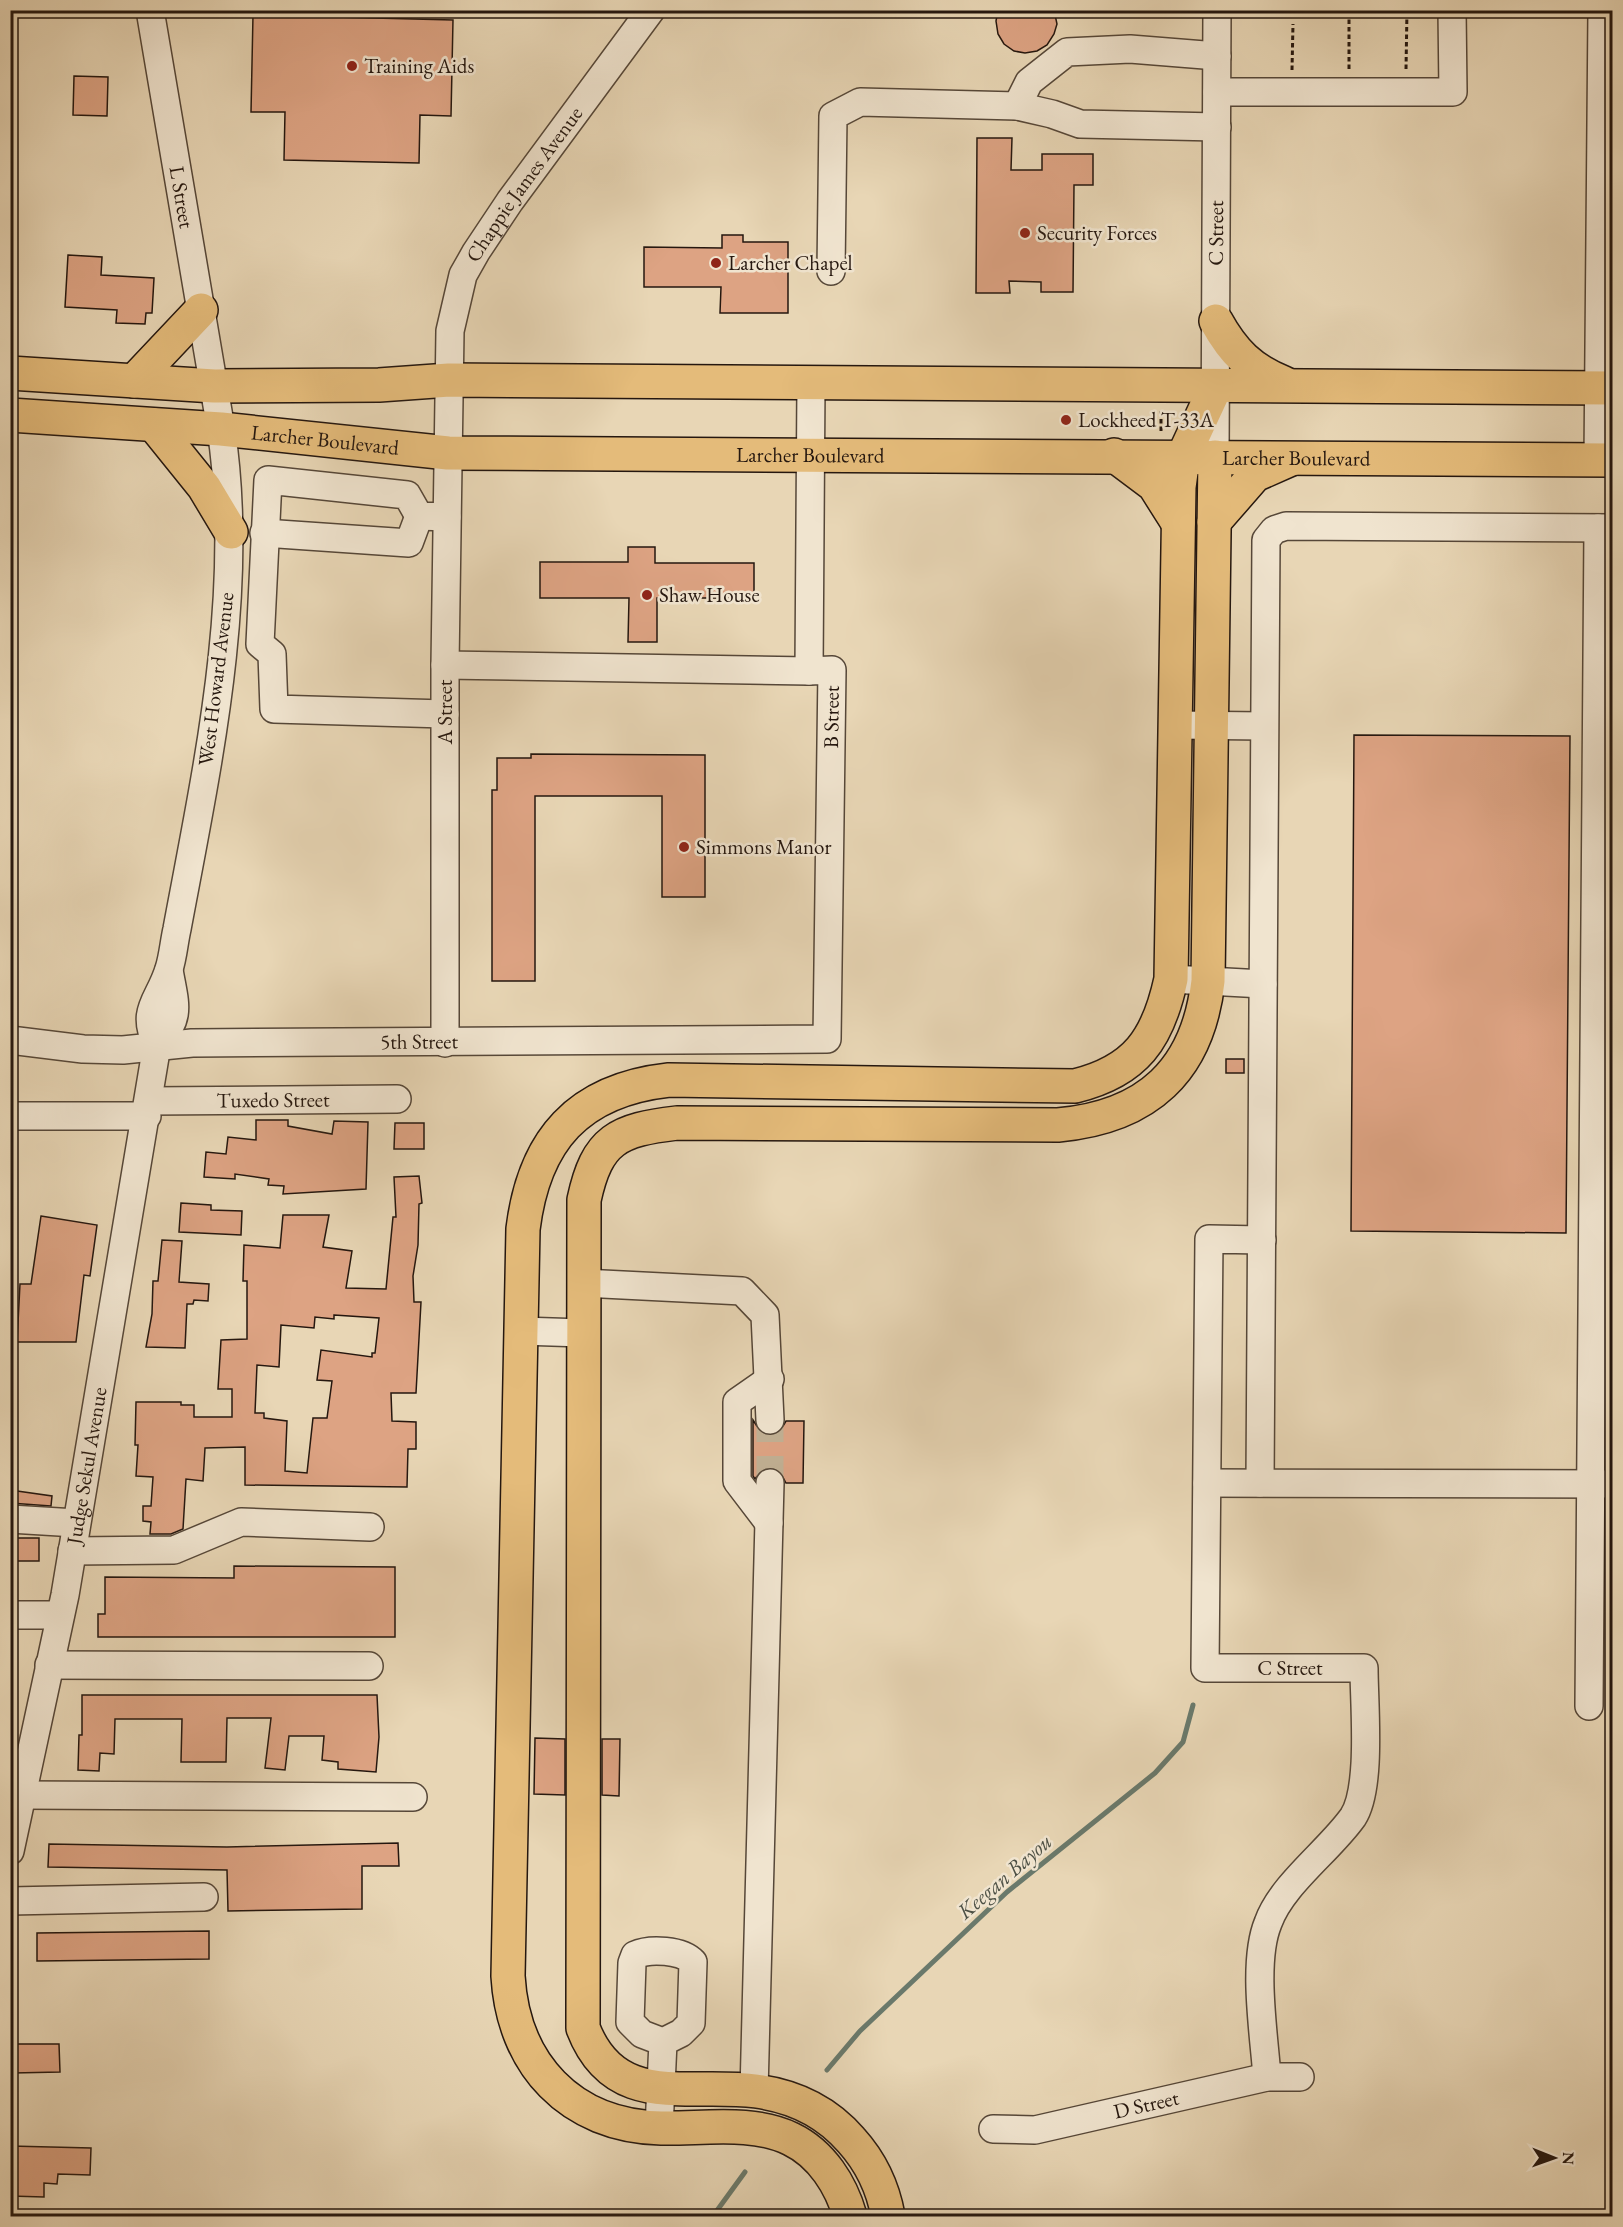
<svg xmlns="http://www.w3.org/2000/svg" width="1623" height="2227" font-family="'EB Garamond',serif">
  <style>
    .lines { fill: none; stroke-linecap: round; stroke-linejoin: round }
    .stream { stroke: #6a796b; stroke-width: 5 }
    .building { fill: #dda383; stroke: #25170f; stroke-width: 1.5; fill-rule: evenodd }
    .minor-tunnel { stroke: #c1b094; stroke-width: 27; stroke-dasharray: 27 14; stroke-linecap: butt }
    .minor-casing { stroke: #564738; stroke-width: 30 }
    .major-casing { stroke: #25170f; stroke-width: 36 }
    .path { stroke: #25170f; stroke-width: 3; stroke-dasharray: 4.5 3; stroke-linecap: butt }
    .minor { stroke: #f0e4cf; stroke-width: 27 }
    .major { stroke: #e4bb7a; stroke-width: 33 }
    .poi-dot { fill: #8f2418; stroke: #f0e4cf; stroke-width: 2 }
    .labels { text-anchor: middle; stroke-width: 5; stroke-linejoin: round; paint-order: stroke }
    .poi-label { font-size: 21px; fill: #25170f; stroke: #f0e4cf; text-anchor: start }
    .street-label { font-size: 21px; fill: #25170f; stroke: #f0e4cf }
    .water-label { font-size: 22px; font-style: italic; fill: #4d5045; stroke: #f0e4cf }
  </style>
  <rect width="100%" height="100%" fill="#e8d6b5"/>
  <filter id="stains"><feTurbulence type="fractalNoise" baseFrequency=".00333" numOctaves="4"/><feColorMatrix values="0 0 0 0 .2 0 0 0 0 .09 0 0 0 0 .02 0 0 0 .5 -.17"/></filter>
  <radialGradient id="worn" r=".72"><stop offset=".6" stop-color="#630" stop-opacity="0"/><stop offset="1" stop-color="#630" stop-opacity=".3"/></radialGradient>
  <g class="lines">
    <!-- stream -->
    <path class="stream" d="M827 2070 860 2031 1007 1892 1155 1773 1183 1742 1193 1705
      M713 2216 745 2172"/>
  </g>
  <!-- building -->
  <path class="building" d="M998 10H1054L1057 24 1054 34 1047 45 1037 51 1025 53 1014 51 1004 44 998 34 996 21Z
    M253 15 453 20 451 116 420 115 419 163 284 160 285 112H251Z
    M74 76 108 77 107 116 73 115Z
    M977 138H1012L1011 170H1042V154H1093V185H1074L1073 292H1041V282L1009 281 1010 293H976Z
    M722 235H743V242H788V313H720L721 287H644V247L722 248Z
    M68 255 102 257 101 275 154 278 152 313H146L145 324 116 323 117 310 65 307Z
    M628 547H655V563H754V598H657V642H628L629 598H540V562H628Z
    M1354 735 1570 736 1566 1233 1351 1231Z
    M531 754 705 755V897H662V796H535V981H492V790H497V758H531Z
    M1226 1059H1244V1073H1226Z
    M256 1120H288V1126L332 1134 334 1121 368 1122 366 1189 283 1194 284 1186 268 1185 269 1179 235 1174V1179L204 1177 206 1152 226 1154 228 1137 256 1140Z
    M395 1123H424V1149H394Z
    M419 1176 422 1203 419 1204 418 1245 413 1276 414 1302H421L416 1393H391L392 1421 416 1422V1449H408L407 1487 245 1485V1447L205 1448 203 1481 186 1479 183 1529 171 1534H150L151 1522 143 1521V1506H151L153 1477 136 1476 138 1445H135L136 1402H181V1405H194V1417H232V1389H218L221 1340 247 1339V1281H243L244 1245 280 1248 283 1215H329L323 1247 352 1251 346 1288 386 1289 393 1217H396L394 1177ZM334 1315 379 1318 375 1353H372V1357L321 1350 317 1380 332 1381 327 1418H313L307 1473 285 1471 287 1421 264 1418V1413H255L257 1365 279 1367 281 1325 314 1328 315 1317 334 1319Z
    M181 1203 211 1205V1210L242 1211 241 1235 179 1232Z
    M41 1216 97 1225 90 1276 84 1275 76 1342H17L20 1284H31Z
    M162 1240 182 1241 179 1282 209 1284 208 1301 194 1300 193 1304H187L185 1348 146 1347 152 1314 153 1281H158Z
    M753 1420 762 1434 770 1436 779 1433 786 1421H804L803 1483H786L779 1470 771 1467 762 1470 755 1479 753 1476Z
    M10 1490 52 1496 51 1506 10 1503Z
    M10 1538H39V1561H10Z
    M234 1566 395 1567V1637H98V1614H105V1577L234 1578Z
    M82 1695H377L379 1737 376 1772 338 1769V1762L322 1760 324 1736H289L285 1770 265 1768 271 1718H227L226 1762H181L182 1719H115L114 1754 100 1753 99 1771 78 1770 79 1735H82Z
    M535 1738 565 1739V1795L534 1794Z
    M602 1739H620L619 1796 602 1795Z
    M398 1843 399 1866H362V1909L228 1911 227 1870 48 1867 49 1844 227 1847Z
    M209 1931V1959L37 1961V1933Z
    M12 2044H59L60 2072 13 2073Z
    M10 2146 91 2148 90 2175 58 2174 57 2184 44 2183V2197L10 2196Z"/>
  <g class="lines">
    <!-- minor-tunnel -->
    <path class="minor-tunnel" d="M770 1483V1420"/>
    <defs>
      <g id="minor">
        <path id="s1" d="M150 10 221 429C246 593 207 768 177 929 174 942 173 957 169 969 159 1002 140 1009 157 1045"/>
        <path d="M1217 92H1453L1452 10"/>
        <path d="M1017 106 1029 82 1067 52 1130 49 1217 56"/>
        <path d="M831 271 833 116 860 102 1017 106 1052 114 1080 124 1217 127"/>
        <path id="s2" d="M1215 457 1217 10"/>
        <path d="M1598 460 1602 10"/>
        <path d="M264 533 409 543 419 516"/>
        <path d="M445 665 809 671"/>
        <path d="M445 714 274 709 272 654 260 644 268 480 407 495 419 516 447 517"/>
        <path d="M1175 725 1264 726"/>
        <path d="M1171 979 1263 984"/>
        <path id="s3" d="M10 1040 83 1049 123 1050 192 1043 827 1039 832 670 809 671 811 383"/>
        <path id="s4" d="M445 1043V665L450 331 463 275 476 252 510 201 651 10"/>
        <path id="s5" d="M149 1101 397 1099"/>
        <path d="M10 1116H147"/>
        <path id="s6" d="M1262 1240 1209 1239 1205 1668H1364C1364 1704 1372 1788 1353 1817 1329 1851 1282 1884 1268 1923 1252 1962 1264 2034 1267 2077"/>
        <path d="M583 1283 742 1291 765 1315 770 1420"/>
        <path d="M521 1331 583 1333"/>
        <path d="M1207 1483 1612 1484"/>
        <path d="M1260 1483 1266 540 1274 530 1286 526 1612 528"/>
        <path d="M10 1519 76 1523"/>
        <path d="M769 1523 737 1481V1402L770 1379"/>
        <path d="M72 1551 174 1550 241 1522 370 1527"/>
        <path d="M10 1615H60"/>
        <path d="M49 1665 369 1666"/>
        <path d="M1589 1706 1598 528"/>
        <path d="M22 1795 413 1797"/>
        <path id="s7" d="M10 1851 65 1595 157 1045C182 1017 175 1005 169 970"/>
        <path d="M10 1901 204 1897"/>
        <path d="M754 2091 770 1483"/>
        <path d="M659 2128 663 2042 681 2033 691 2023 693 1962C682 1950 650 1948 635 1955L632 1963 630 2022 642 2034 663 2042"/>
        <path id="s8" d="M993 2129 1035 2130 1267 2077H1300"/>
      </g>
      <g id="major">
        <path d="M1216 321C1233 352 1251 370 1284 383"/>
        <path d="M10 373 214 386 379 385 449 380 1612 388"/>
        <path d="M134 381 201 310"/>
        <path id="s9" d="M10 415 221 429 448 453 1612 460"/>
        <path d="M154 425 204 487 231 532"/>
        <path d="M1114 455 1154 485 1178 523"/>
        <path d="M1214 522 1255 475 1289 460"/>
        <path d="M850 2216C841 2185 822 2154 791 2139 753 2120 702 2129 661 2128 570 2126 513 2064 508 1976L523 1229C534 1140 578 1090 669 1080L1075 1086C1136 1071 1158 1039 1171 979L1179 487 1183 457 1216 386"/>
        <path d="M888 2216C883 2188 870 2161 851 2140 826 2111 794 2096 756 2091 688 2082 615 2111 583 2028L584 1200C597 1139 618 1130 677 1123L1058 1125C1147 1117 1198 1071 1208 981L1215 457"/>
      </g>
    </defs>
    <!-- minor casing -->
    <use href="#minor" class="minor-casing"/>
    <!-- major casing -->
    <use href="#major" class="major-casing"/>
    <!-- path -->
    <path class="path" d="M1349 69V10
      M1406 69 1407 10
      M1292 70 1293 24
      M1161 431V411"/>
    <!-- minor -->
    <use href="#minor" class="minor"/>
    <!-- major -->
    <use href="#major" class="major"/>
  </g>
  <!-- markers -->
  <g class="poi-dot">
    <circle cx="352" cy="66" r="6"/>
    <circle cx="1025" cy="233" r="6"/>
    <circle cx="716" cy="263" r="6"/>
    <circle cx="1066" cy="420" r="6"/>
    <circle cx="647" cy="595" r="6"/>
    <circle cx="684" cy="847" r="6"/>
  </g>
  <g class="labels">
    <!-- poi labels -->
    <g class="poi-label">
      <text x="364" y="73">Training Aids</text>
      <text x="1037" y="240">Security Forces</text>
      <text x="728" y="270">Larcher Chapel</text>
      <text x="1078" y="427">Lockheed T-33A</text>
      <text x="659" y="602">Shaw House</text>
      <text x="696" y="854">Simmons Manor</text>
    </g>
    <!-- street labels -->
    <g class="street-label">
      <text dy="7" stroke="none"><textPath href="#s4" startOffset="879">Chappie James Avenue</textPath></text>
      <text dy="7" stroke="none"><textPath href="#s1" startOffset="190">L Street</textPath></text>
      <text dy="7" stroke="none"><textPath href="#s2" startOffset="224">C Street</textPath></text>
      <text dy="7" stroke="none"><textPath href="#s9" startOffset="316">Larcher Boulevard</textPath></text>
      <text dy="7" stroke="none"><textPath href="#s9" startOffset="802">Larcher Boulevard</textPath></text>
      <text dy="7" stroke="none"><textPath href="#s9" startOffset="1288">Larcher Boulevard</textPath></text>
      <text transform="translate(216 679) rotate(-83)" y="7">West Howard Avenue</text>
      <text transform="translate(445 712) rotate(-90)" y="7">A Street</text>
      <text dy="7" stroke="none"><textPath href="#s3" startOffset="1140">B Street</textPath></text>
      <text dy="7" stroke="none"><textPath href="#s3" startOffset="410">5th Street</textPath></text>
      <text dy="7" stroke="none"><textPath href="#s5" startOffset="124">Tuxedo Street</textPath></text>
      <text dy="7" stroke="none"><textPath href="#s7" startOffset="393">Judge Sekul Avenue</textPath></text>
      <text dy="7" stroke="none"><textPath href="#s6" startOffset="567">C Street</textPath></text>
      <text dy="7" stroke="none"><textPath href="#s8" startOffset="156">D Street</textPath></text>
    </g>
    <!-- water labels -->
    <g class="water-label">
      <text transform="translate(1004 1876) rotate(-41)" y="8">Keegan Bayou</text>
    </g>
  </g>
  <!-- margin -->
  <rect width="1623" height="2227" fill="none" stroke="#e8d6b5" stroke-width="36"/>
  <rect x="12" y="12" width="1599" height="2203" fill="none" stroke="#25170f" stroke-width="3"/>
  <rect x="18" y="18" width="1587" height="2191" fill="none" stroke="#25170f" stroke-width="1.5"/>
  <!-- north arrow -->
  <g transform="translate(1554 2158) rotate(91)" stroke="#f0e4cf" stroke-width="4.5" paint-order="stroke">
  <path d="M0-4.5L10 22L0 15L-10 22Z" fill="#25170f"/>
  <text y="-9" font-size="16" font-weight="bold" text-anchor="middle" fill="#25170f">N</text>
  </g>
  <rect width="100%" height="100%" filter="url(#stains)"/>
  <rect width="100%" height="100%" fill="url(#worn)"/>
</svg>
